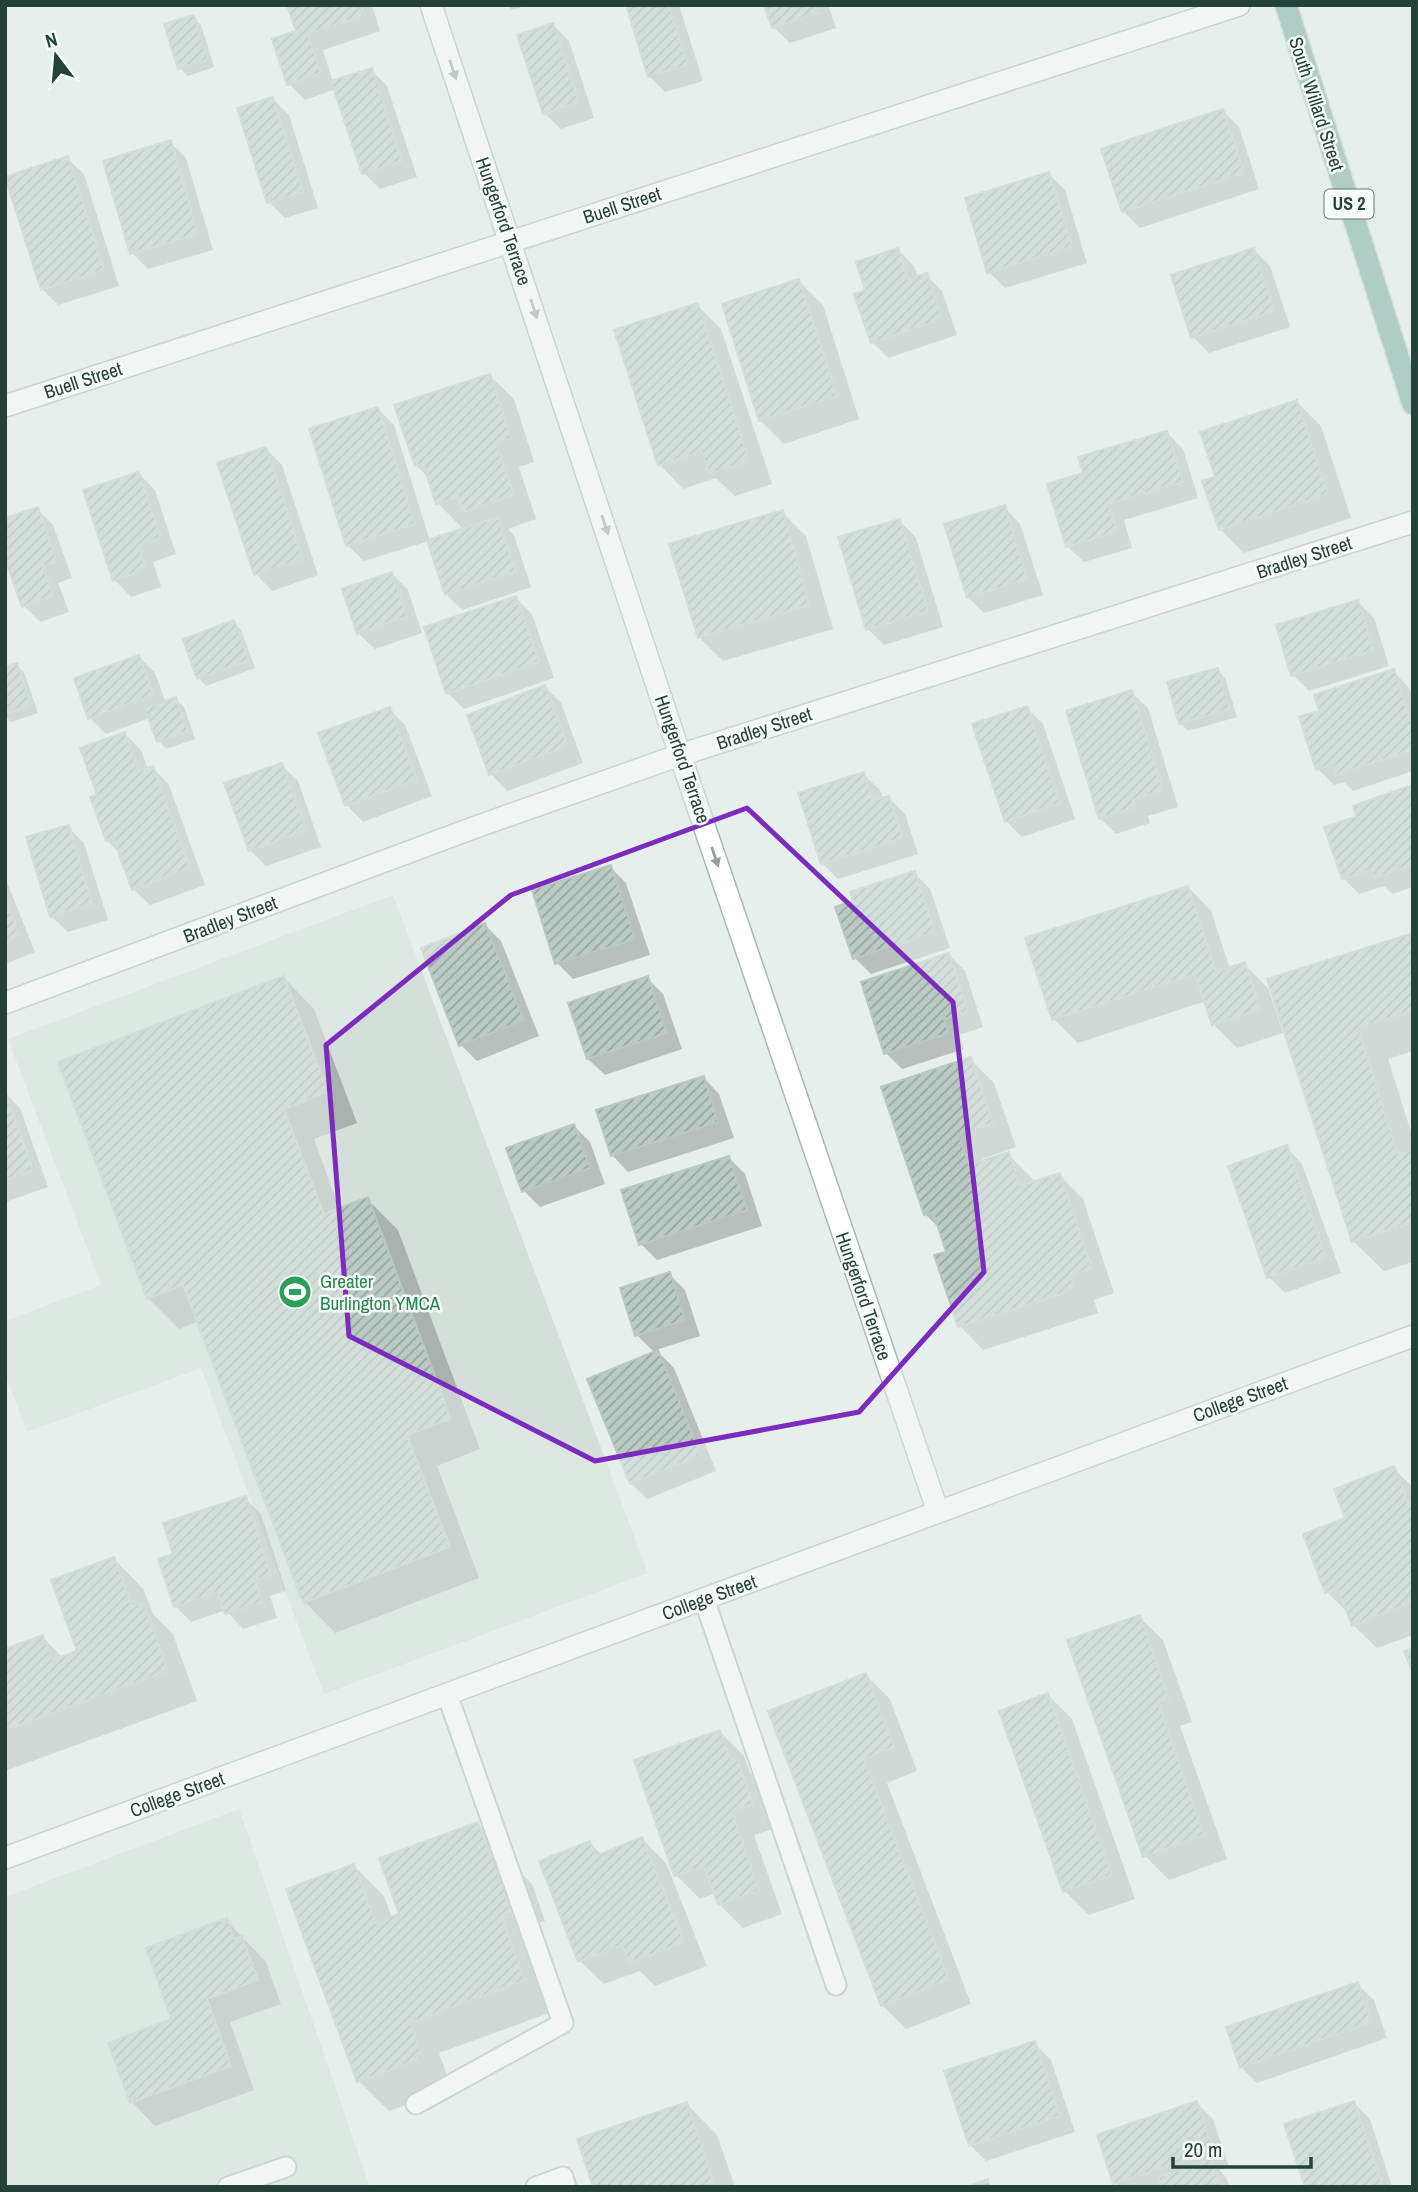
<svg xmlns="http://www.w3.org/2000/svg" width="1418" height="2192" font-family="'Archivo Narrow',sans-serif">
  <style>
    .built { fill: #d4dfda }
    .shadow { fill: #0003 }
    .building { fill: url(#building-hatch); stroke: #b8c9c2; stroke-width: 2 }
    .lines { fill: none; stroke-linecap: round; stroke-linejoin: round }
    .lane-casing { stroke: #a8b8b2; stroke-width: 23 }
    .street-casing { stroke: #a8b8b2; stroke-width: 24 }
    .secondary-casing { stroke: #a4bbb3; stroke-width: 24 }
    .primary-casing { stroke: #c2cac8; stroke-width: 24 }
    .lane { stroke: #fff; stroke-width: 19 }
    .street { stroke: #fff; stroke-width: 21 }
    .secondary { stroke: #fff; stroke-width: 21 }
    .primary { stroke: #6aa596; stroke-width: 21 }
    .oneway { fill: #92a09c }
    .marked { fill: none; stroke: #7b2cbf; stroke-width: 5; stroke-linejoin: round }
    .labels { text-anchor: middle; stroke-width: 5; stroke-linejoin: round; paint-order: stroke }
    .shield { fill: #f7fbf9; stroke: #637a73; stroke-width: 2 }
    .shield-label { font-size: 18px; font-weight: bold; fill: #24423a }
    .street-label { font-size: 19px; fill: #24423a; stroke: #f7fbf9 }
    .leisure-label { font-size: 19px; fill: #27864d; stroke: #f7fbf9; text-anchor: start }
  </style>
  <defs>
    <pattern id="building-hatch" width="6" height="6" patternUnits="userSpaceOnUse" patternTransform="scale(1.75)"><rect width="6" height="6" fill="#bbcac4"/><path d="M-1 1l2-2M0 6l6-6M5 7l2-2" fill="none" stroke="#98a6a0"/></pattern>
  </defs>
  <rect width="100%" height="100%" fill="#e6efeb"/>
  <!-- built -->
  <path class="built" d="M393 895 648 1573 324 1694 201 1368 27 1432 5 1374V1321L101 1285 8 1039Z
    M239 1809 370 2187H5V1897Z"/>
  <!-- shadow -->
  <path class="shadow" d="M289 5H372L380 31 323 50 333 82 371 70 387 86 417 177 380 189 364 173 336 89 305 100 289 84 298 32Z
    M508 5H527L512 10Z
    M627 5H679L703 81 665 92 649 76Z
    M766 5H828L836 28 790 43 773 27Z
    M193 17 201 25 214 67 188 76 180 68Z
    M553 25 569 41 594 118 561 129 544 113Z
    M273 99 289 115 318 208 285 218 269 202Z
    M1223 111 1239 127 1259 189 1140 228 1123 211Z
    M170 142 186 158 213 250 148 269 132 253Z
    M67 158 84 174 119 286 58 305 42 289Z
    M1049 174 1065 190 1087 263 1005 288 989 272Z
    M898 250 914 266 918 278 926 275 942 291 957 335 888 358 872 342 867 291Z
    M1254 250 1270 266 1290 327 1209 353 1193 337Z
    M799 281 823 305 859 419 784 444 760 420Z
    M697 305 721 329 772 484 735 496 716 478 683 489 660 465Z
    M490 376 514 399 534 462 519 467 536 519 508 529 514 535 531 587 462 610 446 594 429 541 364 561 347 545 378 409 394 425 430 541 464 530 438 503 430 479 416 465Z
    M1297 402 1321 426 1351 518 1244 553 1220 529 1217 478Z
    M1167 433 1183 449 1198 498 1124 520 1132 548 1084 562 1067 546 1085 475Z
    M266 449 282 465 318 575 272 591 256 574Z
    M139 474 155 490 176 554 153 562 161 587 131 597 115 580 85 491Z
    M1004 507 1020 524 1043 595 984 613 968 597Z
    M37 509 53 525 72 578 58 583 69 612 40 622 24 606Z
    M782 512 806 536 833 629 723 661 699 637Z
    M900 521 916 538 943 627 884 645 868 629Z
    M392 574 408 590 422 633 375 649 358 633Z
    M516 598 532 614 554 678 464 709 448 693Z
    M1358 602 1374 618 1389 666 1309 691 1293 675Z
    M234 622 241 630 255 668 206 686 199 678Z
    M139 657 155 673 166 703 176 700 184 707 195 739 166 749 159 741 150 718 106 734 90 718Z
    M16 665 24 672 38 713 11 722 5 716V668Z
    M1217 670 1225 678 1237 717 1188 731 1181 724Z
    M1393 671 1409 688 1413 698V771L1353 791 1344 782 1334 785 1318 769Z
    M545 687 561 703 583 763 507 791 491 774 469 716Z
    M1131 692 1148 708 1178 807 1148 816 1150 823 1116 834 1100 818Z
    M1027 708 1043 724 1075 819 1022 837 1006 821Z
    M389 709 405 725 432 796 363 822 347 805Z
    M125 734 141 750 148 770 153 768 169 785 205 885 150 905 133 889 121 854 107 841 99 796Z
    M281 765 298 781 321 847 266 866 250 850Z
    M863 774 880 790 883 799 889 798 905 814 918 854 838 879 822 863Z
    M1412 787 1413 887 1392 894 1384 886 1359 894 1343 878Z
    M68 827 84 843 108 920 68 932 51 916Z
    M610 867 626 883 650 955 573 979 557 963Z
    M914 873 930 889 950 948 871 974 855 958V902Z
    M5 877 35 952 5 964Z
    M1188 887 1211 911 1230 969 1244 964 1268 988 1283 1033 1237 1048 1213 1024 1206 1001 1078 1043 1054 1019Z
    M485 925 501 941 539 1036 477 1061 461 1045Z
    M1413 935V1051L1388 1059 1413 1138V1262L1384 1271 1353 1241 1270 980Z
    M949 955 965 971 983 1027 959 1035 964 1049 902 1069 886 1053Z
    M284 978 314 1009 357 1123 314 1139 340 1210 367 1199 398 1230 480 1449 437 1466 479 1578 335 1633 305 1602 199 1321 179 1329 148 1298Z
    M647 978 663 994 682 1049 605 1075 588 1059Z
    M970 1059 994 1083 1016 1147 982 1159 983 1163 1008 1154 1032 1178 1034 1183 1059 1175 1083 1199 1114 1293 1094 1300 1098 1313 983 1350 960 1326 948 1253 941 1230 925 1214Z
    M703 1077 719 1094 734 1138 628 1172 612 1155Z
    M5 1093 20 1108 48 1187 5 1202Z
    M574 1126 590 1142 605 1184 540 1207 524 1191Z
    M1286 1147 1302 1164 1341 1273 1285 1293 1269 1277Z
    M729 1158 745 1174 762 1226 657 1260 641 1244Z
    M669 1274 685 1290 700 1336 656 1350 674 1368 716 1471 647 1499 631 1483 655 1353 637 1335Z
    M1393 1468 1413 1487V1635L1377 1648 1353 1625 1350 1615 1327 1592 1347 1519Z
    M245 1498 261 1514 286 1591 270 1596 277 1618 243 1629 226 1610 191 1622 175 1606V1555Z
    M114 1559 144 1590 153 1614 173 1634 197 1701 5 1771V1651L43 1637 63 1658 79 1652Z
    M1139 1617 1163 1640 1192 1722 1180 1726 1227 1859 1169 1880 1145 1856Z
    M866 1675 890 1699 917 1771 887 1783 971 2004 906 2029 882 2005 770 1712Z
    M1048 1695 1072 1719 1135 1899 1089 1915 1065 1891Z
    M720 1732 744 1756 750 1773 760 1784 776 1828 754 1835 782 1914 743 1928 719 1904 716 1893 700 1899 676 1875Z
    M478 1824 508 1854 511 1863 532 1884 545 1921 534 1924 555 2011 439 2053 452 2089 389 2111 359 2081 354 1866 384 1896 392 1918 402 1915Z
    M642 1839 666 1863 707 1966 655 1986 640 1971 604 1984 580 1961 589 1843 602 1855Z
    M226 1920 266 1962 281 2004 230 2022 254 2090 155 2126 132 2102Z
    M1357 1984 1374 2000 1387 2038 1257 2083 1241 2067Z
    M1034 2043 1051 2060 1075 2132 986 2161 970 2145Z
    M1197 2103 1213 2119 1229 2167 1219 2170 1226 2177 1230 2187H1119L1115 2183Z
    M1354 2103 1370 2119 1392 2187H1306Z
    M687 2104 717 2135 735 2187H595Z"/>
  <!-- building -->
  <path class="building" d="M287 5H362L365 15 308 34 321 73 287 85 272 39 296 31Z
    M626 5H669L688 65 648 77Z
    M764 5H818L820 12 772 28Z
    M194 15 208 59 178 69 164 24Z
    M553 23 579 102 543 114 517 35Z
    M372 68 402 161 362 174 331 81Z
    M273 97 303 192 267 203 237 108Z
    M1223 109 1244 173 1122 212 1101 149Z
    M171 140 198 234 130 254 103 161Z
    M68 156 104 270 41 290 5 177Z
    M1049 172 1072 247 987 273 965 198Z
    M898 248 908 279 927 273 942 319 871 343 854 294 865 290 856 262Z
    M1254 248 1275 311 1191 338 1171 275Z
    M799 279 837 396 759 421 722 304Z
    M698 303 749 461 709 474 702 452 658 466 614 330Z
    M490 374 511 438 496 443 514 495 463 512 458 497 436 504 423 464 415 466 394 405Z
    M1297 400 1328 494 1219 530 1202 481 1215 477 1200 432Z
    M378 407 415 524 346 546 309 429Z
    M1167 431 1183 482 1108 504 1117 532 1066 547 1047 484 1083 473 1078 457Z
    M266 447 303 559 254 575 217 463Z
    M139 472 161 538 138 546 146 570 113 581 83 490Z
    M1005 505 1027 579 967 598 944 524Z
    M38 507 57 562 43 566 53 596 22 607 5 559V518Z
    M783 510 810 605 698 638 669 544Z
    M498 517 516 571 445 595 427 540Z
    M900 519 928 611 866 630 838 537Z
    M392 572 407 617 357 634 342 589Z
    M516 596 539 662 446 694 424 627Z
    M1358 600 1374 650 1291 676 1276 625Z
    M234 620 249 660 197 679 183 639Z
    M139 655 154 695 88 719 74 678Z
    M17 663 31 705 5 714V667Z
    M1218 668 1230 709 1179 724 1167 682Z
    M1394 669 1413 729V750L1335 775 1332 764 1316 770 1299 717 1319 711 1314 695Z
    M545 685 568 746 489 775 467 715Z
    M1132 690 1163 790 1133 800 1135 807 1099 819 1066 711Z
    M176 697 188 731 157 742 145 709Z
    M1027 706 1060 803 1005 822 972 724Z
    M390 707 417 780 345 806 318 733Z
    M125 732 139 771 153 766 190 868 132 890 113 838 106 841 90 797 97 795 80 748Z
    M282 763 306 830 249 851 224 783Z
    M864 772 873 800 889 796 903 838 821 864 798 793Z
    M1412 785 1413 865 1374 878 1371 870 1342 879 1324 827 1356 817 1353 806Z
    M69 825 92 904 50 917 26 837Z
    M611 865 635 939 555 964 532 890Z
    M915 871 935 932 853 959 835 907 853 901 850 892Z
    M1188 886 1216 972 1245 962 1260 1009 1212 1025 1195 974 1052 1020 1025 938Z
    M5 898 20 935 5 942Z
    M485 923 524 1020 459 1046 421 948Z
    M1413 933V1011L1358 1028 1398 1154 1413 1150V1222L1352 1242 1267 979Z
    M949 953 968 1011 944 1019 949 1033 884 1054 861 982Z
    M284 976 328 1092 284 1109 324 1214 368 1197 451 1419 407 1435 450 1547 303 1603 183 1285 147 1299 58 1062Z
    M648 976 667 1033 587 1059 568 1003Z
    M971 1057 993 1123 959 1135 969 1165 1009 1152 1020 1186 1060 1173 1092 1269 1071 1276 1076 1289 958 1327 934 1255 946 1252 933 1212 924 1215 881 1087Z
    M704 1076 718 1122 611 1156 596 1110Z
    M5 1091 33 1170 5 1180Z
    M574 1124 590 1168 522 1192 506 1148Z
    M1287 1145 1326 1257 1267 1278 1228 1166Z
    M729 1156 747 1210 639 1245 621 1190Z
    M670 1272 685 1320 635 1336 620 1288Z
    M658 1350 701 1455 630 1484 587 1379Z
    M1394 1466 1408 1503 1413 1501V1602L1352 1626 1338 1589 1325 1593 1303 1534 1345 1518 1334 1489Z
    M246 1496 271 1575 255 1580 262 1602 225 1614 218 1592 174 1607 158 1559 173 1554 163 1523Z
    M114 1557 132 1607 143 1602 168 1671 5 1730V1649L43 1635 52 1660 77 1651 51 1580Z
    M1140 1615 1169 1699 1158 1702 1204 1835 1143 1857 1067 1640Z
    M1413 1648V1674L1404 1651Z
    M866 1673 894 1747 864 1759 949 1980 881 2006 768 1711Z
    M1048 1693 1112 1875 1063 1892 999 1711Z
    M720 1730 731 1760 737 1758 753 1804 732 1811 759 1891 718 1905 704 1866 674 1876 634 1760Z
    M478 1822 490 1855 502 1851 516 1890 505 1894 513 1915 502 1919 525 1980 410 2023 423 2058 357 2082 286 1889 354 1864 376 1923 399 1914 379 1858Z
    M642 1837 684 1942 629 1963 622 1945 578 1962 539 1861 590 1841 596 1856Z
    M227 1918 234 1939 242 1936 258 1980 207 1999 231 2066 130 2103 108 2043 171 2019 146 1948Z
    M1358 1982 1372 2022 1240 2068 1226 2027Z
    M1035 2041 1060 2116 969 2146 944 2071Z
    M1197 2101 1214 2151 1113 2184 1097 2135Z
    M1354 2101 1383 2187H1305L1284 2124Z
    M687 2102 716 2187H593L577 2139Z
    M1211 2159 1221 2187H1158L1161 2186 1158 2177Z
    M988 2179 990 2187H966Z"/>
  <g class="lines">
    <defs>
      <path id="lane" d="M704 1599 836 1985
        M416 2104 563 2023 447 1694
        M228 2187 286 2167
        M536 2187 563 2177 566 2187"/>
      <path id="street" d="M431 5 680 755 938 1512
        M5 406 1239 5
        M5 1003 473 828 680 755 1413 522"/>
      <path id="secondary" d="M5 1858 1413 1336"/>
      <path id="primary" d="M1286 5 1413 404"/>
    </defs>
    <!-- lane casing -->
    <use href="#lane" class="lane-casing"/>
    <!-- street casing -->
    <use href="#street" class="street-casing"/>
    <!-- secondary casing -->
    <use href="#secondary" class="secondary-casing"/>
    <!-- primary casing -->
    <use href="#primary" class="primary-casing"/>
    <!-- lane -->
    <use href="#lane" class="lane"/>
    <!-- street -->
    <use href="#street" class="street"/>
    <!-- secondary -->
    <use href="#secondary" class="secondary"/>
    <!-- primary -->
    <use href="#primary" class="primary"/>
  </g>
  <!-- one-way arrows -->
  <defs><path id="oneway-solid" d="M-6-.8H1V-3.2L6.5 0L1 3.2V.8H-6Z" transform="scale(1.75)"/></defs>
  <g class="oneway">
    <use href="#oneway-solid" transform="translate(453 70) rotate(71)"/>
    <use href="#oneway-solid" transform="translate(534 309) rotate(72)"/>
    <use href="#oneway-solid" transform="translate(605 525) rotate(72)"/>
    <use href="#oneway-solid" transform="translate(715 857) rotate(71)"/>
  </g>
  <!-- marked area -->
  <path d="M0 0H1418V2192H0ZM747 808 953 1002 984 1272 859 1412 595 1461 349 1336 326 1045 511 895Z" fill="#e6efeb" fill-opacity=".55" fill-rule="evenodd"/>
  <path class="marked" d="M747 808 953 1002 984 1272 859 1412 595 1461 349 1336 326 1045 511 895Z"/>
  <!-- icons -->
  <defs>
    <symbol id="stadium-disc" viewBox="-11 -11 22 22"><circle r="9.5" fill="#2e9e5b" stroke="#f7fbf9"/><path d="M0-5a6.5 5 0 1 0 0 10a6.5 5 0 1 0 0-10ZM-3.5-1.8h7v3.6h-7Z" fill="#fff"/></symbol>
  </defs>
  <g fill-rule="evenodd">
    <use href="#stadium-disc" x="276" y="1273" width="38" height="38"/>
  </g>
  <g class="labels">
    <!-- shield labels -->
    <rect class="shield" x="1324.5" y="189.5" width="49" height="29" rx="5"/>
    <g class="shield-label">
      <text x="1349" y="210">US 2</text>
    </g>
    <!-- street labels -->
    <g class="street-label">
      <text transform="translate(1317 104) rotate(72)" y="7">South Willard Street</text>
      <text transform="translate(622 205) rotate(-18)" y="7">Buell Street</text>
      <text transform="translate(504 221) rotate(71)" y="7">Hungerford Terrace</text>
      <text transform="translate(83 380) rotate(-18)" y="7">Buell Street</text>
      <text transform="translate(1304 557) rotate(-18)" y="7">Bradley Street</text>
      <text transform="translate(764 728) rotate(-18)" y="7">Bradley Street</text>
      <text transform="translate(683 759) rotate(71)" y="7">Hungerford Terrace</text>
      <text transform="translate(230 919) rotate(-21)" y="7">Bradley Street</text>
      <text transform="translate(864 1296) rotate(71)" y="7">Hungerford Terrace</text>
      <text transform="translate(1240 1399) rotate(-20)" y="7">College Street</text>
      <text transform="translate(709 1597) rotate(-20)" y="7">College Street</text>
      <text transform="translate(177 1794) rotate(-20)" y="7">College Street</text>
    </g>
    <!-- leisure labels -->
    <g class="leisure-label">
      <text x="320" y="1288">Greater<tspan x="320" dy="22">Burlington YMCA</tspan></text>
    </g>
  </g>
  <!-- border -->
  <rect width="1418" height="2192" fill="none" stroke="#24423a" stroke-width="14"/>
  <!-- north arrow -->
  <g transform="translate(56 56) rotate(344)" stroke="#f7fbf9" stroke-width="5" paint-order="stroke">
  <path d="M0-5L12 26L0 18L-12 26Z" fill="#24423a"/>
  <text y="-10" font-size="19" font-weight="bold" text-anchor="middle" fill="#24423a">N</text>
  </g>
  <!-- scale -->
  <path d="M1173 2157v10h138v-10" fill="none" stroke="#24423a" stroke-width="3.5"/>
  <text x="1184" y="2157" font-size="21" fill="#24423a" stroke="#f7fbf9" stroke-width="5" paint-order="stroke">20 m</text>
</svg>
